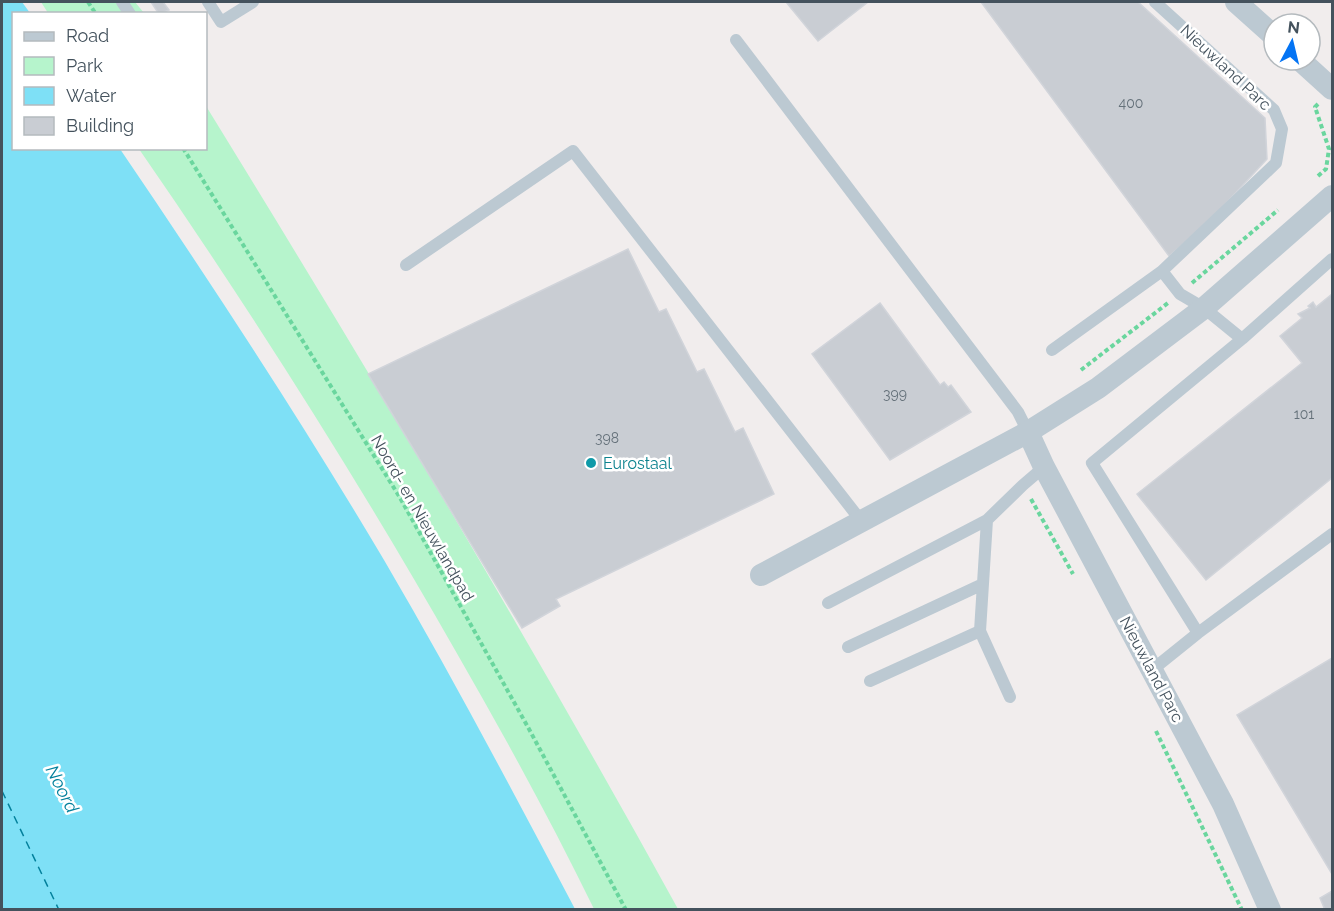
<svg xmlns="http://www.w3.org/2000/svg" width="1334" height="911" font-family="Raleway,sans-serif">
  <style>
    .green { fill: #b6f4cc }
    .water { fill: #7ee0f6 }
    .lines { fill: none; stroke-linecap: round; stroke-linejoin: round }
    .ferry { stroke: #03809c; stroke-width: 1.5; stroke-dasharray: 8 6; stroke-linecap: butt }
    .building { fill: #c9cdd3; stroke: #d1d4da; stroke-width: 1.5 }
    .path { stroke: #6ad69e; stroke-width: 4; stroke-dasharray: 4.5 3; stroke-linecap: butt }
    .lane { stroke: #bcc9d2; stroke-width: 12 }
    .street { stroke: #bcc9d2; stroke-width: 22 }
    .culture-dot { fill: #0f9aa8; stroke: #fff; stroke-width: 2 }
    .labels { text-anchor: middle; stroke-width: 5; stroke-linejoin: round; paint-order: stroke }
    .number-label { font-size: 14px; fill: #65717a }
    .street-label { font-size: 16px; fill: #44525d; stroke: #fff }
    .culture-label { font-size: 16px; fill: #0d838f; stroke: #fff; text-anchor: start }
    .water-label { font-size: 18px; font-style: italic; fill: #03809c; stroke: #fff }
  </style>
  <rect width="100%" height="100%" fill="#f1eded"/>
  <!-- green -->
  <path class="green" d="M41 2H135L144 13H48Z
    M206 106C369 371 528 637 678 909H594C551 821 504 735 455 650 357 478 251 311 139 149L206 148Z"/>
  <!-- water -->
  <path class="water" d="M2 2H22L30 13 14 14V148L120 149C211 283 301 420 384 560 451 674 513 792 575 909H2Z"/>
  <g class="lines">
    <!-- ferry -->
    <path class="ferry" d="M2 791 59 910"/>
  </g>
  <!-- building -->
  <path class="building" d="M151 2H163L169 10 159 14Z
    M786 2H868L818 41Z
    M981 2H1138L1265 118 1267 159 1206 225 1169 256Z
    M628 249 659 312 666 309 697 372 704 369 735 432 743 428 774 494 556 599 560 606 522 628 368 374Z
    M1332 294V478L1206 580 1137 494 1302 363 1280 336 1302 318 1298 314 1310 308 1308 306 1313 302 1316 307Z
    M880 303 940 385 944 382 948 387 951 385 971 412 890 460 812 354Z
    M1332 658V874L1237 715Z
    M1332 891V910H1325L1320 898Z"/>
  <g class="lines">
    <!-- path -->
    <path class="path" d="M88 2 96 14
      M183 148 399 496 529 729 626 910
      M1318 176 1326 169 1329 149 1315 107 1318 104
      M1192 283 1278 210
      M1081 370 1168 303
      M1031 499 1073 574
      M1156 731 1242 910"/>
    <!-- lane -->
    <path class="lane" d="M122 2 130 14
      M208 2 221 22 253 2
      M736 40 1018 412 1028 432
      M406 265 573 151 862 522
      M1162 271 1180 294 1204 308 1242 339
      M1052 350 1162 271 1276 163 1282 129 1274 110 1155 2
      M987 520 980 631 1010 697
      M828 603 987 520 1023 485 1044 467
      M1198 633 1092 463 1242 339 1332 259
      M848 647 983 584
      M1152 670 1198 633 1332 534
      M870 681 980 631"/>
    <!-- street -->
    <path class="street" d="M1236 2 1274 36
      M1300 60 1332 89
      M761 575 1028 432
      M1270 910 1223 804 1044 467 1028 432 1098 388 1204 308 1332 196"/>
  </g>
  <!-- markers -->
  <circle class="culture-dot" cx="591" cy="463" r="6"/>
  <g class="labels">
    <!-- number labels -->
    <g class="number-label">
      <text x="1131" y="108">400</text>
      <text x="895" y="399">399</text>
      <text x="1304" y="419">101</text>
      <text x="607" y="443">398</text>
    </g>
    <!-- street labels -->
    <g class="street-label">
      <text transform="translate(1226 67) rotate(43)" y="6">Nieuwland Parc</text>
      <text transform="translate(423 518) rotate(60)" y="6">Noord- en Nieuwlandpad</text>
      <text transform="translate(1152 669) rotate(62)" y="6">Nieuwland Parc</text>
    </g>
    <!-- culture labels -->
    <g class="culture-label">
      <text x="603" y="469">Eurostaal</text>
    </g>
    <!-- water labels -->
    <g class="water-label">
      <text transform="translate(62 789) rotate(63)" y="6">Noord</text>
    </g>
  </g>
  <!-- border -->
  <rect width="1334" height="911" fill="none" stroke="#44525d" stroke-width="6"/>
  <!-- legend -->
  <rect x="12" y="12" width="195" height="138" fill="#ffffff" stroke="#b4babe" stroke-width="1.5"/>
  <rect x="24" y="32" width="30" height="9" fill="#bcc9d2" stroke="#b4babe" stroke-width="1.5"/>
  <text x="66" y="42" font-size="18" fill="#44525d">Road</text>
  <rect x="24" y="57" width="30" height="18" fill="#b6f4cc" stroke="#b4babe" stroke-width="1.5"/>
  <text x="66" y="72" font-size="18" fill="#44525d">Park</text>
  <rect x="24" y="87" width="30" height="18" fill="#7ee0f6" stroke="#b4babe" stroke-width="1.5"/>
  <text x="66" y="102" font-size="18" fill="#44525d">Water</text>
  <rect x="24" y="117" width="30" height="18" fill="#c9cdd3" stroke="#b4babe" stroke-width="1.5"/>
  <text x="66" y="132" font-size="18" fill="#44525d">Building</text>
  <!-- north arrow -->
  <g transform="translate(1292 42) rotate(7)"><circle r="28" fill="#ffffff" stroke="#b4babe" stroke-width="1.5"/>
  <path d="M0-4.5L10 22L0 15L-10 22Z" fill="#0474f4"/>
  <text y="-9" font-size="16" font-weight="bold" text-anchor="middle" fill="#44525d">N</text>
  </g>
</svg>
